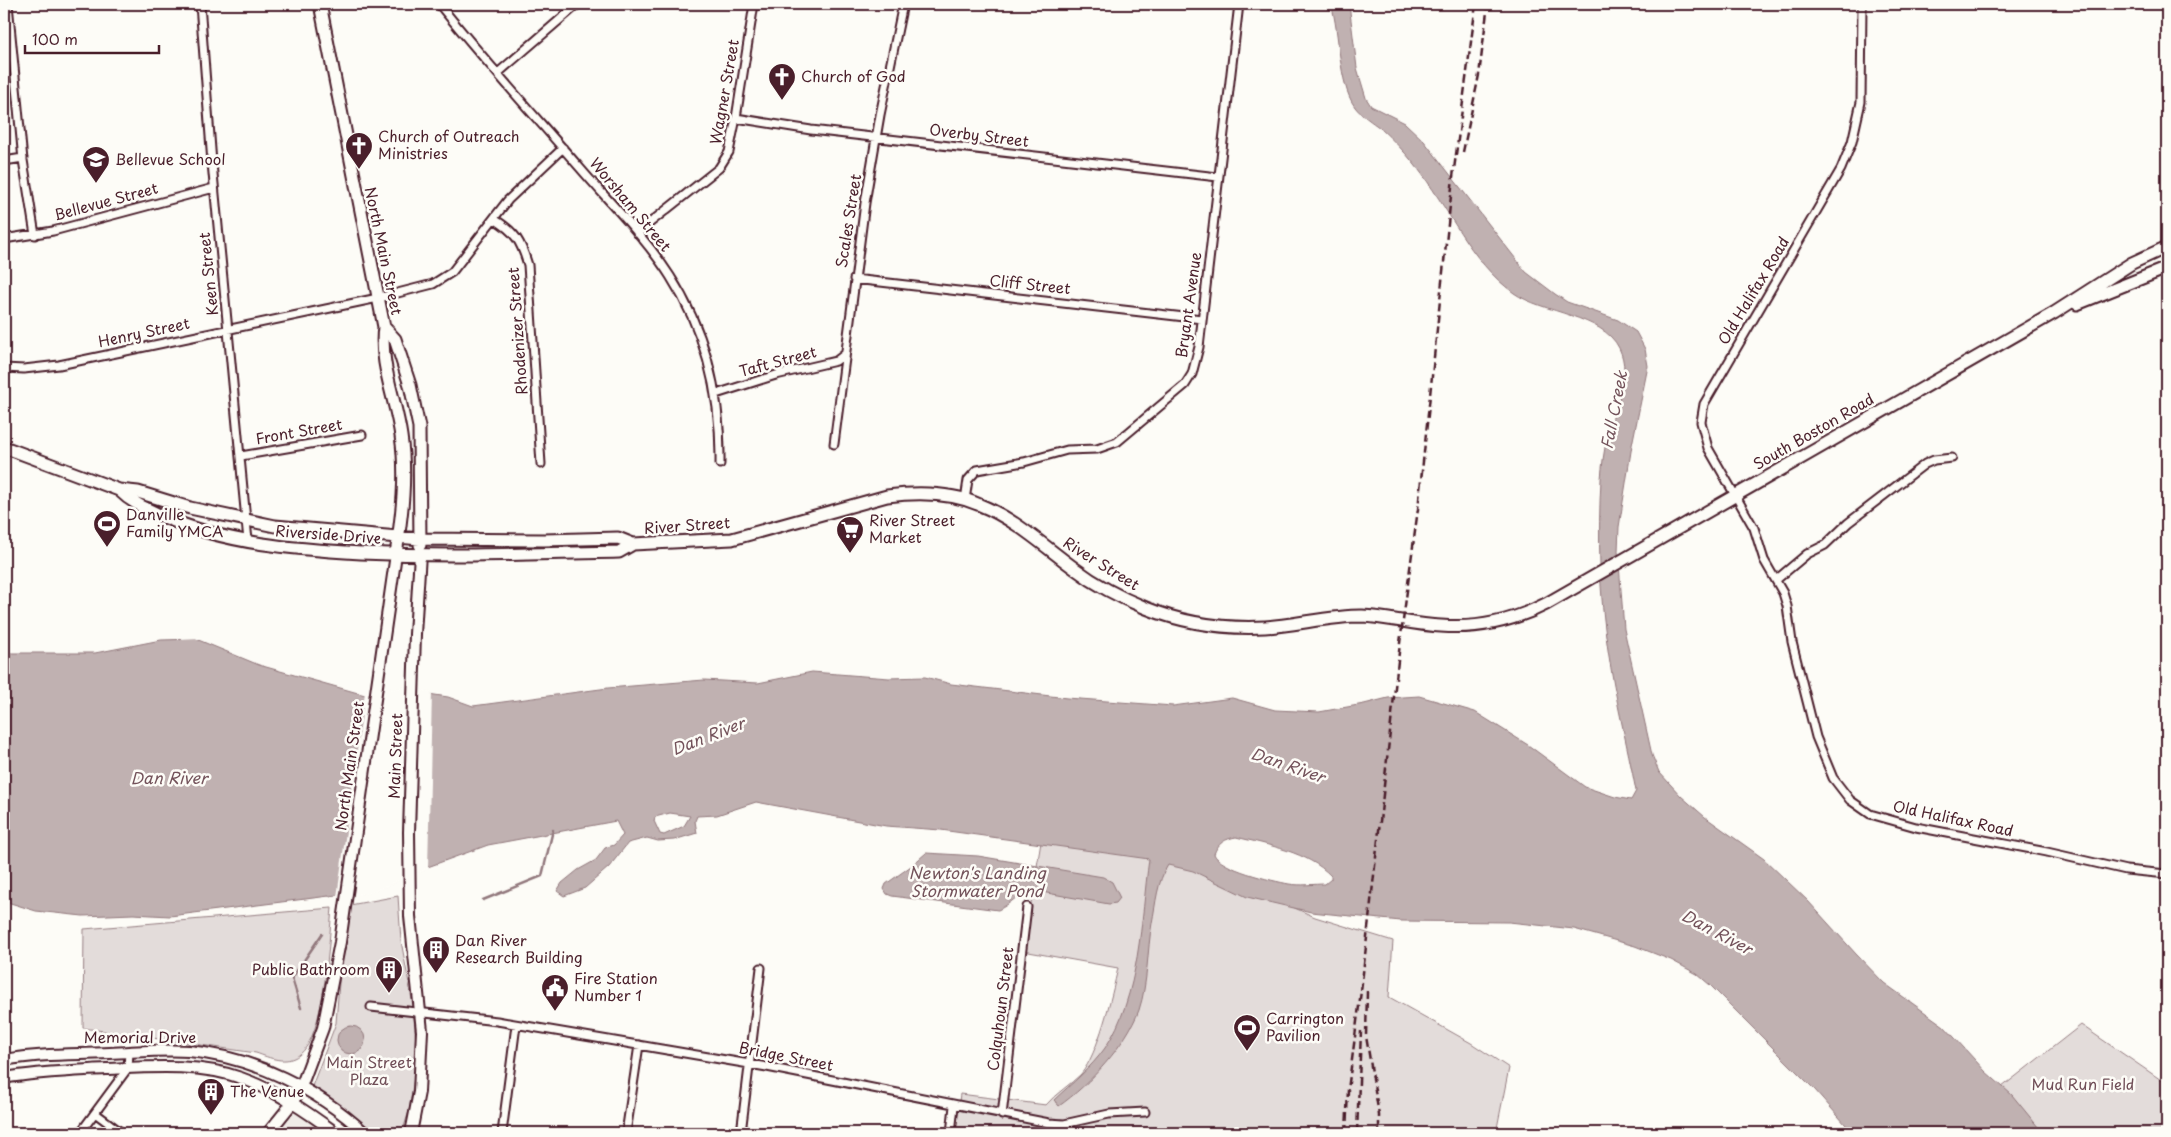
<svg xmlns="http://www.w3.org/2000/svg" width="2171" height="1137" font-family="'Playpen Sans',sans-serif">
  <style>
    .built { fill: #f0ece8 }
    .green { fill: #e3dcda; stroke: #967e82 }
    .water { fill: #c0b1b1; stroke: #91777b; fill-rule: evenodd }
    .pier { fill: #fdfcf7 }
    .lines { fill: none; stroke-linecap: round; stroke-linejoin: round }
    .stream { stroke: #91777b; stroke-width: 2.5 }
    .street-casing { stroke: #4a1f2b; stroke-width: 11 }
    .secondary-casing { stroke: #4a1f2b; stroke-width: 14 }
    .primary-casing { stroke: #4a1f2b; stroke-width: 15 }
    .street { stroke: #fdfcf7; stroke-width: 7 }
    .secondary { stroke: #fdfcf7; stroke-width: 10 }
    .primary { stroke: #fdfcf7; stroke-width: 11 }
    .rail { stroke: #4a1f2b; stroke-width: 2.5; stroke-dasharray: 8 4; stroke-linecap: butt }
    .labels { text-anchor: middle; stroke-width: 5; stroke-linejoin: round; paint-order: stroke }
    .poi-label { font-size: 15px; fill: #4a1f2b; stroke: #fdfcf7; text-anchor: start }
    .street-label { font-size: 15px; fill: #4a1f2b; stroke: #fdfcf7 }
    .park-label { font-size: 15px; fill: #704e57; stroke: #fdfcf7 }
    .water-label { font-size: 16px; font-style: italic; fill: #73525a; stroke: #fdfcf7 }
  </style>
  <rect width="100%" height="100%" fill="#fdfcf7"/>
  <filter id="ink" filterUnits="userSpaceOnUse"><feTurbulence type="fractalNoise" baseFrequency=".02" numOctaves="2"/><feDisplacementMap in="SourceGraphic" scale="10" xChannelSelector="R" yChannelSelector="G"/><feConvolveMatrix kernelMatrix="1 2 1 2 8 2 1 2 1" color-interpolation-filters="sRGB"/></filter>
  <g filter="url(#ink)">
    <!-- built -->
    <path class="built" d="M293 1107 336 1133H274Z"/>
    <!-- green -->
    <path class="green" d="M1043 830 1229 879 1315 917 1393 941 1389 997 1471 1043 1509 1068 1496 1133H955L960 1094 1046 1105C1056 1093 1070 1085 1081 1074 1098 1054 1112 995 1118 968L1023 951Z
      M398 896 401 941 413 1005 417 1057 409 1111 402 1133H374L311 1089 336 1023 339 983 350 905Z
      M332 908C329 939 325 1037 299 1055 286 1065 270 1058 256 1053L83 1028 84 929Z
      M2081 1025 2167 1084V1133H2037L1997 1091Z"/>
    <!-- water -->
    <path class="water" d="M1331 4H1349L1357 68 1366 98 1371 106 1405 123 1424 141 1526 272 1555 294 1567 302 1618 320 1636 332 1645 349 1648 366 1632 445 1619 527 1618 551 1624 629 1652 755 1659 772 1681 796 1705 817 1764 859 1808 901 1856 954 1884 983 1944 1026 1985 1071 2012 1095 2043 1133H1853L1815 1090 1710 985 1697 974 1671 960 1635 946 1574 929 1509 922 1401 921 1311 912 1247 897 1193 871 1168 865C1157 882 1156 903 1152 923 1147 951 1148 983 1139 1010 1126 1045 1089 1085 1059 1106L1054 1100C1072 1083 1091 1068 1105 1048 1140 996 1141 919 1149 859L941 830 886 826 756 802 717 815 697 816 695 821 697 833 674 840 658 841 647 838 628 843 609 867 585 888 564 896 557 891 562 883 578 870 596 860 605 848 614 845 623 835 616 821 488 845 392 880 369 891 170 916 133 914 83 916 36 911 4 901V653H95L161 640 196 639 259 665 365 695 402 690 448 697 473 706 608 688 704 680 758 683 812 672 889 678 925 677 951 684 1067 698 1173 706 1232 698 1275 710 1319 712 1364 704 1388 698 1419 696 1475 712 1528 745 1585 787 1615 797 1631 800 1636 791C1627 744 1615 697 1608 650 1599 594 1598 535 1601 479 1602 465 1604 451 1607 437 1614 408 1633 377 1619 348 1603 315 1542 313 1514 293 1469 261 1449 207 1415 165 1405 152 1392 139 1380 128 1372 122 1361 115 1355 107 1338 83 1340 33 1331 4ZM670 813 690 816 684 826 664 835 660 834 654 821 655 817ZM1236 837C1268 845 1308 852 1331 876V879L1325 884C1314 884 1301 886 1289 884 1273 881 1220 869 1214 854 1218 843 1225 839 1236 837Z
      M926 853 978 856 1103 877 1112 882 1120 898 1116 903 1109 904 1030 890C1015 896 1011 904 998 910L892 896 887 894 884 889 886 884 911 866Z
      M337 1040a14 14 0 1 1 28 0a14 14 0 1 1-28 0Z"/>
    <!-- pier -->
    <path class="pier" d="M402 687 432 692 428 869 370 893 337 897 365 692Z"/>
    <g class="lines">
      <!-- stream -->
      <path class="stream" d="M483 900 542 876 553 830
        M301 1008 292 978 322 934"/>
      <defs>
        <path id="street" d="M8 4 23 160 35 235
          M200 4 212 163 248 541
          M439 4C484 60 533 114 580 168 610 203 645 237 670 276 706 332 721 397 720 464
          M1862 4 1861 102 1852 142 1841 169 1704 404 1701 422 1708 448 1754 528 1764 560 1783 593 1787 606 1792 642 1816 737 1833 778 1850 800 1870 814 1916 827 2047 852 2126 870 2167 874
          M498 73 578 4
          M736 118 811 130 1218 177
          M4 161 23 158
          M494 219C516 232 521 242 528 265L541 464
          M637 233 719 168 729 152 736 118 754 4
          M4 239 53 231 214 188
          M854 279 1202 319
          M4 368 24 369 59 365 378 298 433 284 452 272 508 200 563 148
          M716 394 776 375 836 361 845 354
          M834 444 865 203 880 115 903 4
          M241 456 362 435
          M965 500 968 480 977 470 1024 462 1067 450 1097 449 1117 442 1185 385 1192 374 1199 347 1239 4
          M1776 580 1807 554 1825 545 1848 523 1925 464 1934 460 1952 458
          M371 1007 497 1021 767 1067 1049 1123 1064 1124 1109 1114 1145 1112
          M95 1113 122 1133
          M1002 1115 1027 907
          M80 1133 128 1068 129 1052
          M502 1133 516 1025
          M626 1133 639 1045
          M741 1133 761 968
          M951 1133 954 1106"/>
        <path id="secondary" d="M4 1060C39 1054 74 1054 110 1053 136 1052 163 1049 189 1051 254 1057 317 1089 365 1133
          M4 1078C38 1072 71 1071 106 1069 151 1067 198 1063 241 1078 277 1091 306 1111 336 1133
          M268 1133 293 1102 301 1087 323 1028 340 942 396 554
          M411 1133 419 1092 422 1031 410 916 409 832 415 634 420 554"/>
        <path id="primary" d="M320 4 384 327C379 363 396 400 401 436 407 476 402 515 396 554
          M2077 304 2167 268
          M384 327 395 339 410 385 419 427 420 545
          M4 447 119 490 138 492 190 508 275 526 420 539 544 540 618 538 633 544 732 539 887 496C919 492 951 492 980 505 1015 519 1044 546 1074 568 1095 584 1121 598 1146 608 1183 623 1225 629 1265 627 1297 625 1329 616 1362 616 1388 617 1414 625 1441 626 1478 629 1513 621 1546 604L2054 313 2132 263 2167 247
          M119 490C133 504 147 509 164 517 227 544 294 549 361 553 447 557 533 554 619 552L633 544"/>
      </defs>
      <!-- street casing -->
      <use href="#street" class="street-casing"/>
      <!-- secondary casing -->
      <use href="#secondary" class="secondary-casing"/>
      <!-- primary casing -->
      <use href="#primary" class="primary-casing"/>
      <!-- street -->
      <use href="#street" class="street"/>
      <!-- secondary -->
      <use href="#secondary" class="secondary"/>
      <!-- primary -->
      <use href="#primary" class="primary"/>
      <!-- rail -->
      <path class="rail" d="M1463 152 1479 75 1488 4
        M1367 991 1366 1036 1379 1115V1133
        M1346 1133 1348 1090 1361 991 1400 643 1418 509 1453 177 1476 4
        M1357 1133 1361 1031"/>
    </g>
  </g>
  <!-- icons -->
  <defs>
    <symbol id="church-pin" viewBox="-11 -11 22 30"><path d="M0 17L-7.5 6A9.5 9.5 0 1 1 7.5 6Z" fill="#4a1f2b" stroke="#fdfcf7"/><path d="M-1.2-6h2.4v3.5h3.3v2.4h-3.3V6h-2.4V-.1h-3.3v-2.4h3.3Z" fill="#fff"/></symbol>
    <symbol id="school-pin" viewBox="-11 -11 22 30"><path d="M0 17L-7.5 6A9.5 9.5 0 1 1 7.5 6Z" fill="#4a1f2b" stroke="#fdfcf7"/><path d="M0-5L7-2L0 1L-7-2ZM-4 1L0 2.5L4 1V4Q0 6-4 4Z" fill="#fff"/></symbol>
    <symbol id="stadium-pin" viewBox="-11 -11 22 30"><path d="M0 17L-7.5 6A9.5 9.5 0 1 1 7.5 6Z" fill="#4a1f2b" stroke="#fdfcf7"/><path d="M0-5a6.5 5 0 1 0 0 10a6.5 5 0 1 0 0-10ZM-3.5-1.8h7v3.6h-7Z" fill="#fff"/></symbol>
    <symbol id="supermarket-pin" viewBox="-11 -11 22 30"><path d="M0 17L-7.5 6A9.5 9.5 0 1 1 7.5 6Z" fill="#4a1f2b" stroke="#fdfcf7"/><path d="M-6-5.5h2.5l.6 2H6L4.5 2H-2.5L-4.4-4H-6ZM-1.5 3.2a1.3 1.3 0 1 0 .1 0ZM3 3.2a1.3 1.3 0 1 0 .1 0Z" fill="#fff"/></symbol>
    <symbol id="building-pin" viewBox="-11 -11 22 30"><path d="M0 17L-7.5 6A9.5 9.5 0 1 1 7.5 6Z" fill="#4a1f2b" stroke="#fdfcf7"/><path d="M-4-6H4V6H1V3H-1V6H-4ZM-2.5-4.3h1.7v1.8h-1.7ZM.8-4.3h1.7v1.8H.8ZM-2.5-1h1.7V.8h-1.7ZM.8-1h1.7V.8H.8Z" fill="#fff"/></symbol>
    <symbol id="civic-pin" viewBox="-11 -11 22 30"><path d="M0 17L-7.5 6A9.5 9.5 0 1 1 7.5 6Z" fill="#4a1f2b" stroke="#fdfcf7"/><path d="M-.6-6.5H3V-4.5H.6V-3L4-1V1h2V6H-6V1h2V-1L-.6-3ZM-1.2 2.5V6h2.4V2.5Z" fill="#fff"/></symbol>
  </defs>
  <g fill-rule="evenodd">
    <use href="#church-pin" x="766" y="61" width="32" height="43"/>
    <use href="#church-pin" x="343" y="130" width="32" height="43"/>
    <use href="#school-pin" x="80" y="144" width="32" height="43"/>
    <use href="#stadium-pin" x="91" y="508" width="32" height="43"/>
    <use href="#supermarket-pin" x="834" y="514" width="32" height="43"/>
    <use href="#building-pin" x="420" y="934" width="32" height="43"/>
    <use href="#building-pin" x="373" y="954" width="32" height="43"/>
    <use href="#civic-pin" x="539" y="972" width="32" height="43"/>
    <use href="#stadium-pin" x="1231" y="1012" width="32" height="43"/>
    <use href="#building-pin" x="195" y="1076" width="32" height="43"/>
  </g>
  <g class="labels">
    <!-- poi labels -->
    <g class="poi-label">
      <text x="801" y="82">Church of God</text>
      <text x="378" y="142">Church of Outreach<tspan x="378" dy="17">Ministries</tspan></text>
      <text x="115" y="165">Bellevue School</text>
      <text x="126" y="520">Danville<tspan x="126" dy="17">Family YMCA</tspan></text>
      <text x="869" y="526">River Street<tspan x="869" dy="17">Market</tspan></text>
      <text x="455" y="946">Dan River<tspan x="455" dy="17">Research Building</tspan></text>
      <text x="370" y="975" text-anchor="end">Public Bathroom</text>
      <text x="574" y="984">Fire Station<tspan x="574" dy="17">Number 1</tspan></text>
      <text x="1266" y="1024">Carrington<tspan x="1266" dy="17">Pavilion</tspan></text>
      <text x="230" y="1097">The Venue</text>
    </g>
    <!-- street labels -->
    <g class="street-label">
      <text transform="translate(725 92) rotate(-80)" y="5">Wagner Street</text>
      <text transform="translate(979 136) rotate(7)" y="5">Overby Street</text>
      <text transform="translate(106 202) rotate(-15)" y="5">Bellevue Street</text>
      <text transform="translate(630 205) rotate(50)" y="5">Worsham Street</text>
      <text transform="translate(849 221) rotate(-81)" y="5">Scales Street</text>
      <text transform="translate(383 251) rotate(78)" y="5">North Main Street</text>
      <text transform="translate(209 274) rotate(-96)" y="5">Keen Street</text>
      <text transform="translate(1030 285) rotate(6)" y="5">Cliff Street</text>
      <text transform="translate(1754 291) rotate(-59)" y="5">Old Halifax Road</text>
      <text transform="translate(1189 305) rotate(-82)" y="5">Bryant Avenue</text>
      <text transform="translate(518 331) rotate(-94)" y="5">Rhodenizer Street</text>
      <text transform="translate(144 333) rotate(-12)" y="5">Henry Street</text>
      <text transform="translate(778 362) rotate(-15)" y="5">Taft Street</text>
      <text transform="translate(299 432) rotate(-10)" y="5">Front Street</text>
      <text transform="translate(1814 432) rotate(-30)" y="5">South Boston Road</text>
      <text transform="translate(687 526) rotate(-4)" y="5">River Street</text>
      <text transform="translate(328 535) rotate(4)" y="5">Riverside Drive</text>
      <text transform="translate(1101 564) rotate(32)" y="5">River Street</text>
      <text transform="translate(396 756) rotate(-88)" y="5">Main Street</text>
      <text transform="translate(350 766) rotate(-82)" y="5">North Main Street</text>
      <text transform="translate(1953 819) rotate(12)" y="5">Old Halifax Road</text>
      <text transform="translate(1001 1009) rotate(-83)" y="5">Colquhoun Street</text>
      <text x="140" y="1043">Memorial Drive</text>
      <text transform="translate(786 1057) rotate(11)" y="5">Bridge Street</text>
    </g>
    <!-- park labels -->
    <g class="park-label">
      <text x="369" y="1068">Main Street<tspan x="369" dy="17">Plaza</tspan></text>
      <text x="2083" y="1090">Mud Run Field</text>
    </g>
    <!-- water labels -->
    <g class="water-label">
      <text transform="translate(1614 410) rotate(-79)" y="6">Fall Creek</text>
      <text transform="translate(708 736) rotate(-21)" y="6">Dan River</text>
      <text transform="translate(1288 765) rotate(19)" y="6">Dan River</text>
      <text x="169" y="784">Dan River</text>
      <text x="977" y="879">Newton's Landing<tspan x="977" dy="18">Stormwater Pond</tspan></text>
      <text transform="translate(1717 932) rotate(28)" y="6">Dan River</text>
    </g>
  </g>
  <!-- margin -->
  <rect width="2171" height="1137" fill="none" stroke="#fdfcf7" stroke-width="20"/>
  <rect x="10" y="10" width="2151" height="1117" fill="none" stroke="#4a1f2b" stroke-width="2" filter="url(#ink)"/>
  <!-- scale -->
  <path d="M25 45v8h134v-8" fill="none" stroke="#4a1f2b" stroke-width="2.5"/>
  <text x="32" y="45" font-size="15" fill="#4a1f2b" stroke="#fdfcf7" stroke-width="4" paint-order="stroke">100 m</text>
</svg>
